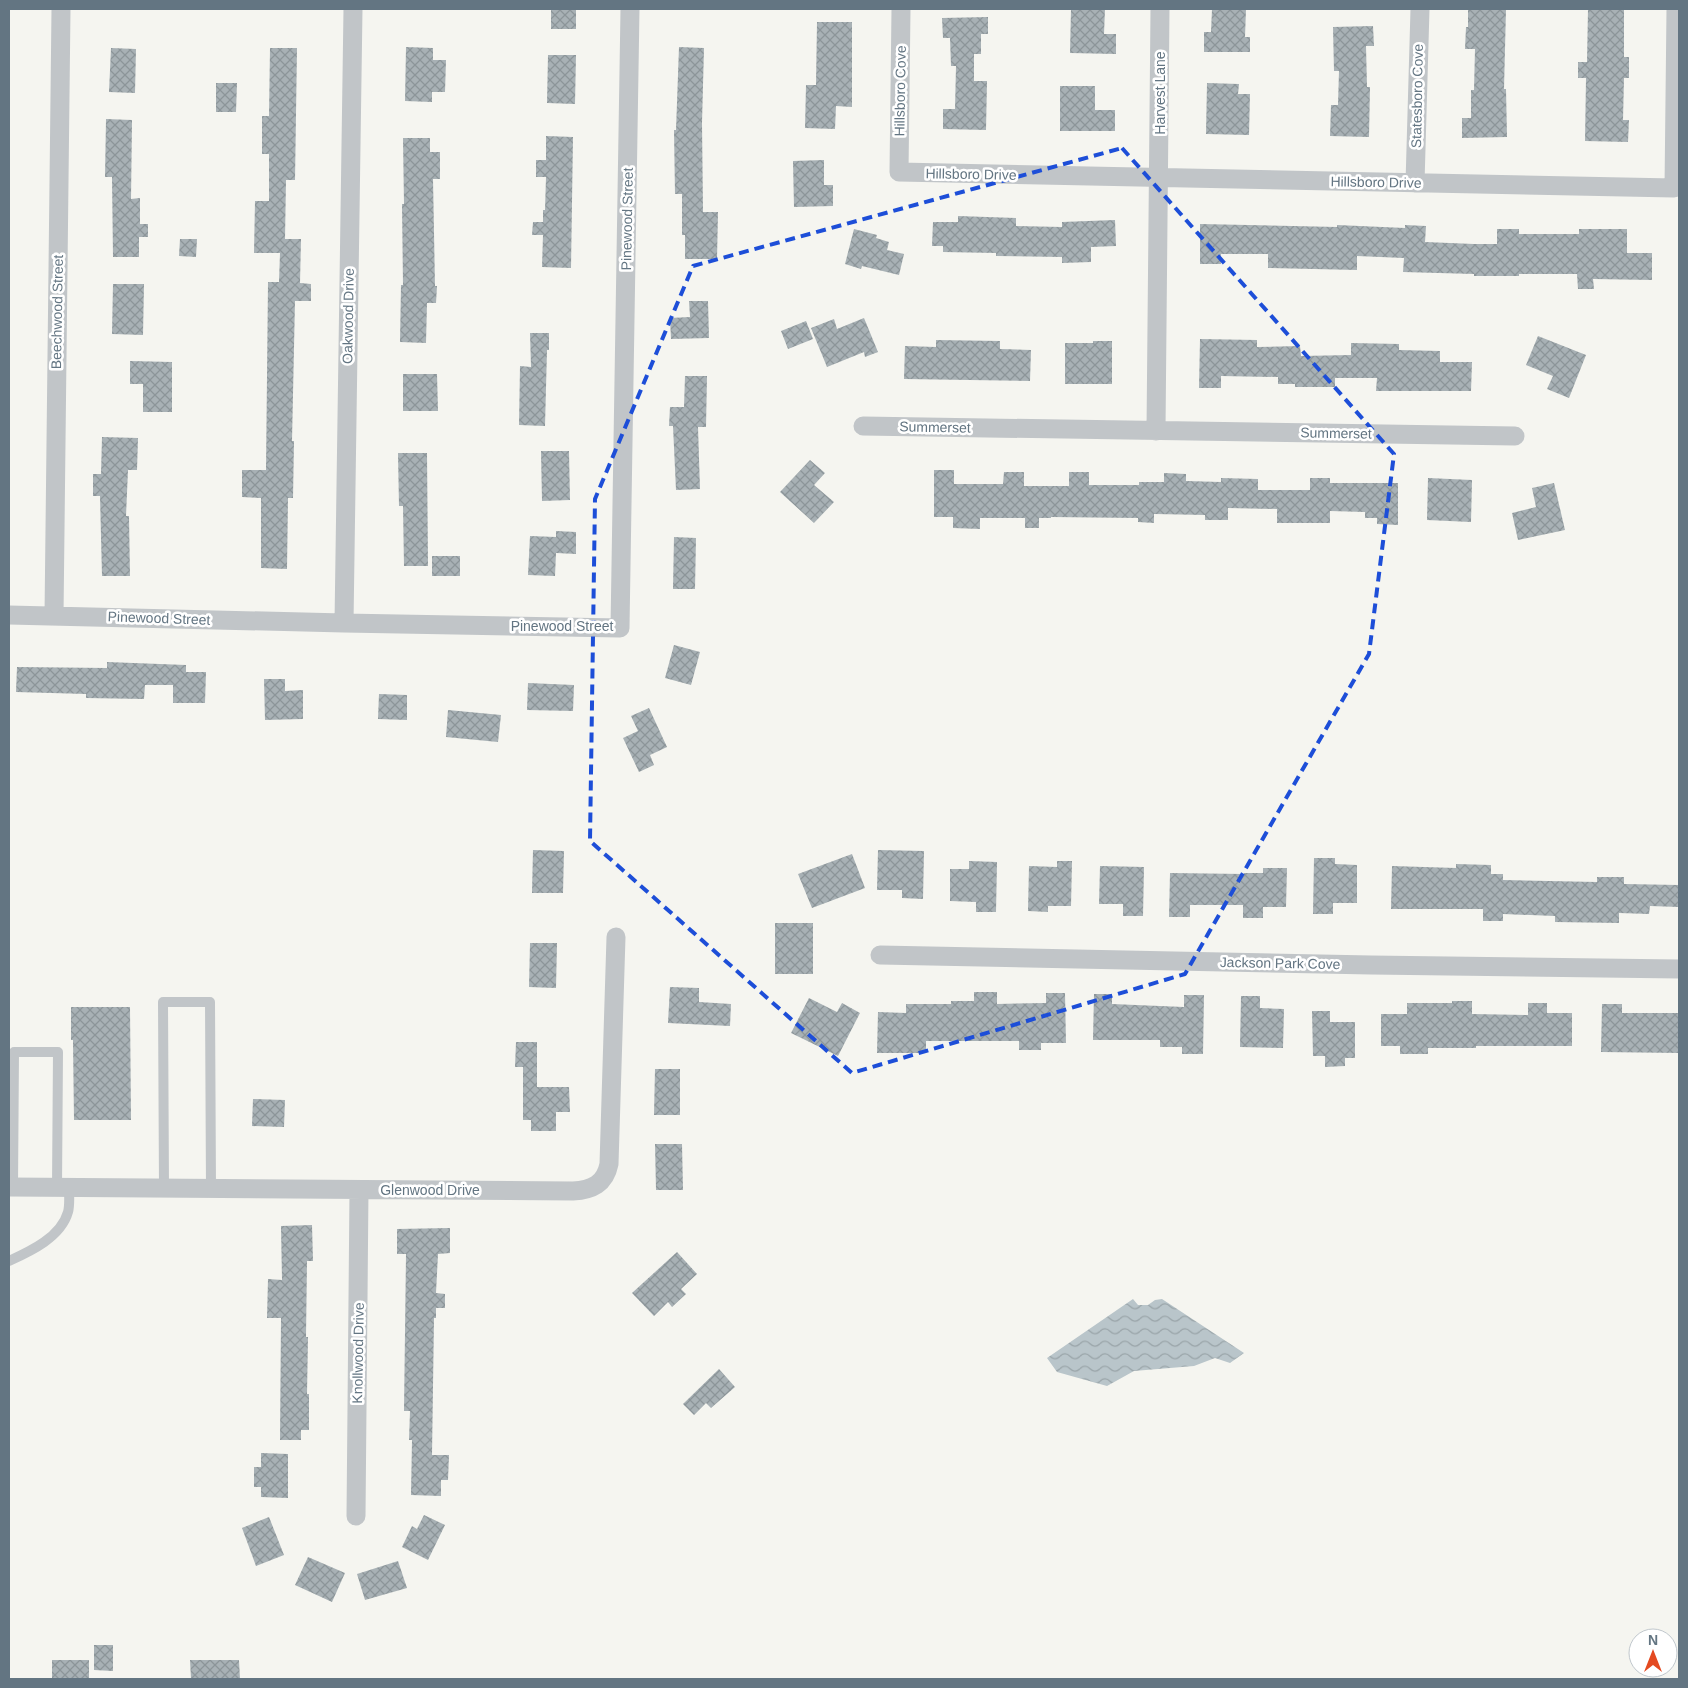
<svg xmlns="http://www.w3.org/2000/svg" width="1688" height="1688" font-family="Helvetica,sans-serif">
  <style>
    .water { fill: url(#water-waves) }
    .building { fill: url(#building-cross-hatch) }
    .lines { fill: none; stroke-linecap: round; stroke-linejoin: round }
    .service { stroke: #c1c5c8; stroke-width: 10 }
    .minor { stroke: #c1c5c8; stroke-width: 19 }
    .marked { fill: none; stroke: #1d4ed8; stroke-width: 4; stroke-dasharray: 10 6; stroke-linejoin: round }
    .labels { text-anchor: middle; stroke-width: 5; stroke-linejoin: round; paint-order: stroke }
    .street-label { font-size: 14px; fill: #637582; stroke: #fff }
  </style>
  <defs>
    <pattern id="water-waves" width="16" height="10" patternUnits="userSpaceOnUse" patternTransform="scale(1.25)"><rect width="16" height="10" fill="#b9c5ca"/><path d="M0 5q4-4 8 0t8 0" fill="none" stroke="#9aa5a9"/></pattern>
    <pattern id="building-cross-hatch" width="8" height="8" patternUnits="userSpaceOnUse" patternTransform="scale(1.25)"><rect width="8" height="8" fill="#a8b1b5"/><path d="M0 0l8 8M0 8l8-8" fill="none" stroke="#8c9599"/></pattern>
  </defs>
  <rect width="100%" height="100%" fill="#f5f5f0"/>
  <!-- water -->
  <path class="water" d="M1133 1299 1138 1305H1148L1155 1300 1162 1299 1244 1353 1230 1363 1215 1358 1194 1366 1134 1371 1107 1386 1057 1372 1047 1358Z"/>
  <!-- building -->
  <path class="building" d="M551 9H576V29H551Z
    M1071 9H1105L1104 34H1116V54L1070 53Z
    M1212 9H1246L1245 37H1250V52H1204V32H1211Z
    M1468 9H1506L1504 89H1506L1507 137 1462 138V118H1471V90H1474L1475 49H1465L1466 27H1468Z
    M1588 9H1624V57H1629V78H1624L1623 120H1629L1628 142 1585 141 1586 78H1578V62H1587Z
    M988 17V34H981V54H974V81H987L986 130 943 129V109H955L956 66H951L950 38H943L942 18Z
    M817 22H852V107L836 106 835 129 805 128 806 85H816Z
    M1373 26 1374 46H1366L1367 87H1370L1369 137 1330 136 1331 105H1338L1339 71H1334L1333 27Z
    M406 47 433 48V60H446L445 92H432V102L405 101Z
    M679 47 704 48 702 123 703 212H718L717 259H685V235H682V194H675L674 130H676Z
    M111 48 136 49 135 93 109 92Z
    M270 48H297L295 180H286L285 239H301L300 283 311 284V301H295L292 441H294L293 498H288L287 569 261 568V498L242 497V470H266L268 282H279L280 253H254L255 201H269V154H262V116H269Z
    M548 55H576L575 104 547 103Z
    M216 83H237L236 112H216Z
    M1207 83 1239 84 1238 94H1250L1249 135 1206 134Z
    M1060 86H1095V110H1115V131H1060Z
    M106 119 132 120 131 199 140 198V224H148V237H139V257H113L112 177H105Z
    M546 136 573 137 571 268 542 267 543 235H532L533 222H543V210H545L546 177H536V160H546Z
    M403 138H430V152H440V179H433L435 286H437L436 303H427L426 343 400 342 401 285H403L402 204H404Z
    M824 160V185H833V206L794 207 793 161Z
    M958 216 1016 218V226L1062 227V222L1115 220 1116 246 1091 247V262L1062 263V257L996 256V253L943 252V246H932L933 222H958Z
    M1200 224 1337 227V225L1405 228V225L1426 226 1425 242 1474 244H1497V229H1519V234H1579V229H1627V253H1652V280L1593 279 1594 289H1578L1577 274H1519V276H1474V274L1403 272 1404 258 1357 256V270L1268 268V254H1221V264H1200Z
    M854 229 877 235 876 238 889 242 887 250 904 254 899 275 862 266 861 269 845 264Z
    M180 239H197L196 257 179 256Z
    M113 284H144L143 335 112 334Z
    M689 301H708L709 338 671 339 670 318 690 317Z
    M864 318 878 352 865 357 864 352 827 367 811 328 834 319 837 329Z
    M806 321 813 339 788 349 781 331Z
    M530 333H549V350H547L545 426 519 425 520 366 531 367Z
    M1538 336 1586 355 1569 398 1547 389 1553 376 1526 365Z
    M1200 339 1257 340V347L1300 346 1301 356 1351 355V343L1399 344V350L1440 351V362H1472L1471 391H1376L1377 378H1335V387H1295V384H1278V377L1221 376V388H1199Z
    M936 340 1000 341V349L1031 350 1030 381 904 379 905 346 936 347Z
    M1093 341H1112V384H1065V343H1093Z
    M130 361 172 362V412H143V384H130Z
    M403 374H437L438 411H403Z
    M685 376H707L706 427H698L700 489 676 490 673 426H669L670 407H684Z
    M102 437 138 438 137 470H128L126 516H129L130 576H102L100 496H93V474H101Z
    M541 451H569L570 500 542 501Z
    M398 453H427L428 566H404L403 506H399Z
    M810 460 825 473 814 485 834 502 814 523 780 492Z
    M934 470H954V484H1003L1004 472H1024V486H1069V472H1089V485H1139V482H1164V473L1186 474V481L1221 482V478L1258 479V490H1310V478H1330V483H1398V525L1377 524V518H1365V512L1330 511V523H1277V509L1228 508V520H1205V515L1154 514V523L1138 522V518L1051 517V518H1039V528H1025V518H980V529L953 528V517H934Z
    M1428 478 1472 480 1471 522 1427 520Z
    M1554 483 1565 530 1518 540 1512 513 1536 507 1532 488Z
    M556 531 576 532V554L556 553 555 576 528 575 530 536 556 537Z
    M674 537 696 538 695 589H673Z
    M432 556H460V576H432Z
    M674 645 700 652 691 685 665 678Z
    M107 662 186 665V672H206L205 703H173V685H145L144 699 86 698V694L16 692 17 667 107 668Z
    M264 679H285V691L303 690V719L265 720Z
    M528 683 574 685 573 711 527 710Z
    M379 694 407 695V720L378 719Z
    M649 708 667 747 650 755 654 765 639 772 623 738 638 731 631 716Z
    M448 710 501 715 498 742 446 737Z
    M533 850 564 851 563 893H532Z
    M878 850 924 851 923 899 902 898V890H877Z
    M852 854 865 888 812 908 798 874Z
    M1314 858H1335V864L1357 865V903H1333V914H1313Z
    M969 861 997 862 996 912H976V902L950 901V869H969Z
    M1057 861H1072L1071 906H1048V912L1028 911 1029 866 1057 867Z
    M1456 864 1491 865V874H1503V880L1597 882V877H1624V884L1679 885V907L1650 906 1649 914 1619 913V923L1555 922V916L1503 914V921H1483V909H1391L1392 866 1456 868Z
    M1100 866 1144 867 1143 916H1123V904H1099Z
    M1263 868H1287L1286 907H1263V918H1243V905H1190V917H1169L1170 873 1244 874V873H1263Z
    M775 923H813V974H775Z
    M530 943H557L556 988 529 987Z
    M670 987 699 988V1002L731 1004 730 1026 668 1023Z
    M974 992H997V1004L1046 1003V993H1065L1066 1043H1041V1050H1019V1041H926V1053H877L878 1012 906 1013V1004H951V1001H974Z
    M1094 994H1112V1004L1184 1007V995H1204L1203 1054H1182V1047H1160V1040H1093Z
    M1241 996H1260V1008L1284 1009 1283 1048 1240 1047Z
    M809 998 837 1012 842 1003 860 1013 838 1056 791 1033Z
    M1452 1001H1472V1014L1528 1015V1003H1547V1013H1572V1046H1476V1048H1428V1054H1400V1046H1381V1014H1407V1003H1452Z
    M1602 1004H1622V1013H1679V1053L1601 1052Z
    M71 1007H130L131 1120H74L73 1040H71Z
    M1312 1011H1330V1022H1355V1058H1345V1066L1325 1067V1056H1313Z
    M516 1042H537V1087H569L570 1112H556V1131H531V1120H523V1067H515Z
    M655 1069H680V1115H654Z
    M253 1099 285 1100 284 1127 252 1126Z
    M655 1144H682L683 1190H656Z
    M312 1225 313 1261H307L306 1337H308L307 1394H309V1430H301V1440H280L281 1318H267L268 1279 282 1280 281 1226Z
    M450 1228V1253L438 1254 436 1293 445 1294V1308H436V1318H434L432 1455H449L448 1480H441V1496L411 1495 412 1440H409L410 1411H404L406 1254H397V1229Z
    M677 1252 697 1274 681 1289 686 1294 672 1307 668 1302 654 1316 632 1293Z
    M719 1369 735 1387 711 1408 706 1403 694 1415 683 1404Z
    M261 1453 288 1454V1498L261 1497V1487H254V1467H261Z
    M424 1515 445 1525 428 1560 402 1547 412 1526 417 1529Z
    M269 1517 284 1555 256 1566 242 1528Z
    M308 1557 345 1573 332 1602 295 1585Z
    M398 1561 407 1588 365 1600 357 1574Z
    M94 1645H113V1671L94 1670Z
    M52 1660H89V1679H52Z
    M190 1660H239L240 1679H191Z"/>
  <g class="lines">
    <!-- service -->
    <path class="service" d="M13 1187 14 1052H58L57 1187
      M164 1188 163 1002H210L211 1189
      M9 1261C31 1251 61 1237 68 1212 70 1205 69 1195 69 1188"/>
    <!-- minor -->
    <path class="minor" d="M901 9 899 172 1674 188 1676 9
      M1415 183 1420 9
      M863 426 1515 436
      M1156 431 1160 9
      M9 615 344 623 620 628 630 9
      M54 616 61 9
      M344 623 353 9
      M880 955 1371 965 1679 969
      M9 1187 573 1191C592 1190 605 1184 609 1164L616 937
      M356 1516 359 1190"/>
  </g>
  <!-- marked area -->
  <path class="marked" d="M1122 148 1394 454 1369 654 1185 974 852 1073 590 841 595 499 693 266Z"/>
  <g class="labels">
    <!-- street labels -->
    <g class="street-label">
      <text transform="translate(900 91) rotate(-89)" y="5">Hillsboro Cove</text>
      <text transform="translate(1160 93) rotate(-90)" y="5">Harvest Lane</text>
      <text transform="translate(1417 96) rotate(-89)" y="5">Statesboro Cove</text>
      <text transform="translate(971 174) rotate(1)" y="5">Hillsboro Drive</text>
      <text transform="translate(1376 182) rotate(1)" y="5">Hillsboro Drive</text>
      <text transform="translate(627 219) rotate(-89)" y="5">Pinewood Street</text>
      <text transform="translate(57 312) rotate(-89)" y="5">Beechwood Street</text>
      <text transform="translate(348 316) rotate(-89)" y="5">Oakwood Drive</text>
      <text transform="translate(935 427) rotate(1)" y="5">Summerset</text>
      <text transform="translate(1336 433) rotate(1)" y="5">Summerset</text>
      <text transform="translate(159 618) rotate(2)" y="5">Pinewood Street</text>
      <text x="562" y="631">Pinewood Street</text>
      <text transform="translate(1280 963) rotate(1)" y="5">Jackson Park Cove</text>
      <text x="430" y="1195">Glenwood Drive</text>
      <text transform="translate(358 1353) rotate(-89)" y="5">Knollwood Drive</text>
    </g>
  </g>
  <!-- border -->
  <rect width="1688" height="1688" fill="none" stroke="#637582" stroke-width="20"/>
  <!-- north arrow -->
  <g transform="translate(1653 1653)"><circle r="24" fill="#ffffff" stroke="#c1c8cd"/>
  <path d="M0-4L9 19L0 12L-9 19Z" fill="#e44a21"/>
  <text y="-8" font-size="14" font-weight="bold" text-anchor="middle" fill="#637582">N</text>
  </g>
</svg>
